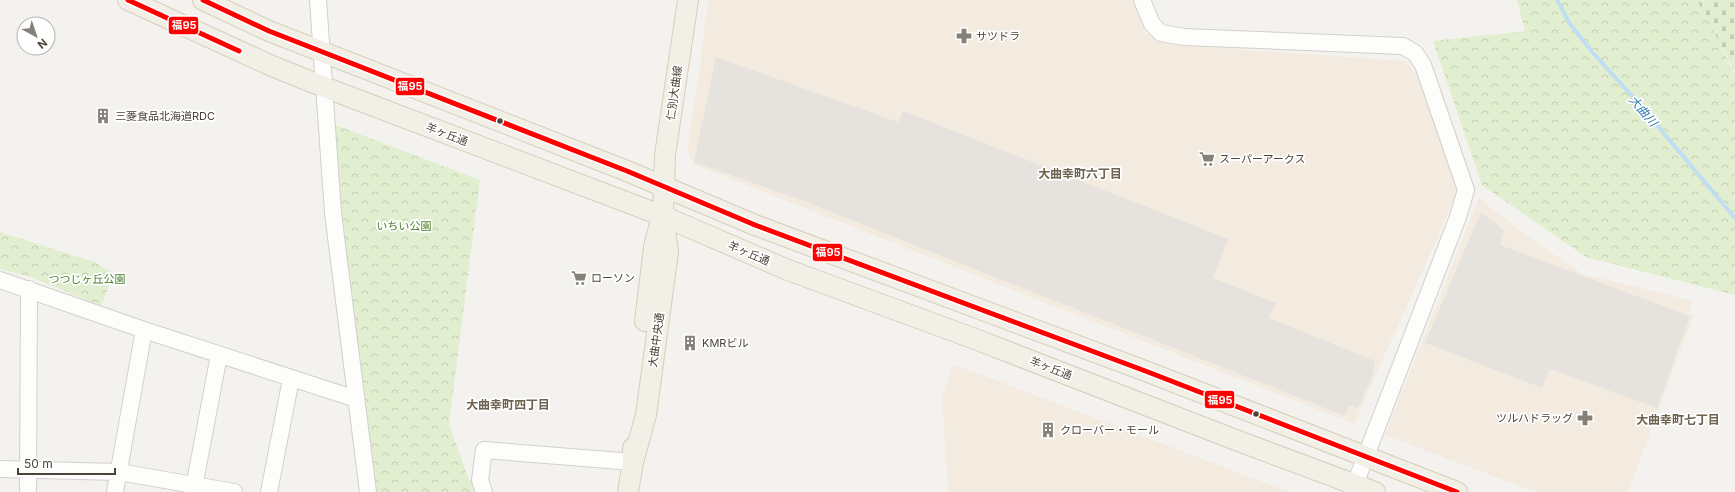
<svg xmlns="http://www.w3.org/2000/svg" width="1735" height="492" font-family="Inter,'Noto Sans JP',sans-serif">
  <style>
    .commercial { fill: #f3ebdf }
    .forest { fill: url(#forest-crowns) }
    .cemetery { fill: url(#cemetery-stones) }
    .parking { fill: #e6e3df }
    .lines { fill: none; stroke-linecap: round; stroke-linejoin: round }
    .stream { stroke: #c0ddf1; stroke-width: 4 }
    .minor-casing { stroke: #d2d0cb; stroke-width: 18 }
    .major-casing { stroke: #d6cebb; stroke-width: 22 }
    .minor { stroke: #fdfdfc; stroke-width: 16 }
    .major { stroke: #f2efe6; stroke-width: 20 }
    .bus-1-casing { stroke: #fff; stroke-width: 8 }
    .bus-1 { stroke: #f00; stroke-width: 5 }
    .bus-dot { fill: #4b4439; stroke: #fff; stroke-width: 1.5 }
    .labels { text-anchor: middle; stroke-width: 3.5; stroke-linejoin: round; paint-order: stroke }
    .poi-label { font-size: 11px; fill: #4b4439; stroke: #fff; text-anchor: start }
    .street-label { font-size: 11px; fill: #4b4439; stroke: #fff }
    .park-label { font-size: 11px; fill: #4a7f2a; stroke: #fff }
    .water-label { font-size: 12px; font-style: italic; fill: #2e7ab2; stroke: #fff }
    .neighbourhood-label { font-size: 12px; font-weight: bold; fill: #6e6250; stroke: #fff }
    .line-badge { stroke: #fff; stroke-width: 1.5 }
    .badge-label { font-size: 11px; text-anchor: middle; font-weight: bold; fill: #fff }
  </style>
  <defs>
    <pattern id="forest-crowns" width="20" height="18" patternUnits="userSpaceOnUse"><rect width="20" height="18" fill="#e1eecf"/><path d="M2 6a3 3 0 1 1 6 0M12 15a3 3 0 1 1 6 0" fill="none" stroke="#c3cdb2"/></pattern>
    <pattern id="cemetery-stones" width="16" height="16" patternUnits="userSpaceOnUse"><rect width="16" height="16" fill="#e1eecf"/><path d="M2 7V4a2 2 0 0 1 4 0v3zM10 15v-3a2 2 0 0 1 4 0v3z" fill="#c3cdb2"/></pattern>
  </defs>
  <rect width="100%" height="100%" fill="#f4f2ee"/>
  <!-- commercial -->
  <path class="commercial" d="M708 0H1132L1145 33 1178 45 1404 61 1417 76 1459 189 1354 424 695 165 687 152 700 66Z
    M1479 198 1531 239 1583 274 1693 301 1689 313 1694 314 1628 492H1535L1385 435Z
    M953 364 1289 492H948L942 398Z"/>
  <!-- forest -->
  <path class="forest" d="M1517 0H1699L1735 75V295L1586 257 1482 185 1433 41 1525 31Z
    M325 121 480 180 449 424 469 480H480L484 492H368Z
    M0 232 95 262 114 274 101 306 31 277 0 269Z"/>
  <!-- cemetery -->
  <path class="cemetery" d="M1697 0H1735V71Z"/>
  <!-- parking -->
  <path class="parking" d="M716 57 898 122 903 111 1228 239 1213 278 1276 303 1269 318 1375 361 1373 374 1358 408 1349 405 1345 416 801 200 694 162Z
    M1481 212 1504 230 1500 245 1690 316 1657 408 1550 369 1542 388 1425 343Z"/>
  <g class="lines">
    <!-- stream -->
    <path class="stream" d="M1557 0 1570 24 1594 54 1641 106 1735 218"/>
    <defs>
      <path id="minor" d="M318 0 333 213 368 492
        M1142 0 1152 24 1161 33 1184 37 1403 46 1415 53 1423 65 1466 190 1458 217 1352 492
        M0 280 144 330 356 399
        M0 469 119 472 234 492
        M28 492 29 289
        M115 492 144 330
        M193 492 219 355
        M269 492 291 379
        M484 492 480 480 484 450 633 462"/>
      <path id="major" d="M128 0 272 66 324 87 663 216 788 270 975 339 1241 442 1375 492
        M203 0 269 31 627 171 755 225 1148 372 1457 492
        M645 321 654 247 660 224
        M633 462 646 415 668 252 663 216 665 155 688 0
        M628 492 633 462V448"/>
    </defs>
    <!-- minor casing -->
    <use href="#minor" class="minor-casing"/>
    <!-- major casing -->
    <use href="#major" class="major-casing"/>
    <!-- minor -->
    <use href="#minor" class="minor"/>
    <!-- major -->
    <use href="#major" class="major"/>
    <defs>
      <path id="bus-1" d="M128 0 239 51
        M203 0 269 31 627 171 755 225 1148 372 1457 492"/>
    </defs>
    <!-- bus-1 casing -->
    <use href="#bus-1" class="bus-1-casing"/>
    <!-- bus-1 -->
    <use href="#bus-1" class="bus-1"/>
  </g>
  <!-- icons -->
  <defs>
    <symbol id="pharmacy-bare" viewBox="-9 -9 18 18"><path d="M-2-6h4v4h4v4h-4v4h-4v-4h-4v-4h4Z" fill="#868178" stroke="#fff" stroke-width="2.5" paint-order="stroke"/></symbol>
    <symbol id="building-bare" viewBox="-9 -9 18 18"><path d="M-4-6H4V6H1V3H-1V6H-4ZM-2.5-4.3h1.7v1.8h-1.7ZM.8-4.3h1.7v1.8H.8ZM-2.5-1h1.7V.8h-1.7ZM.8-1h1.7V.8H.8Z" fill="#868178" stroke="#fff" stroke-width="2.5" paint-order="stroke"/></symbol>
    <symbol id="supermarket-bare" viewBox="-9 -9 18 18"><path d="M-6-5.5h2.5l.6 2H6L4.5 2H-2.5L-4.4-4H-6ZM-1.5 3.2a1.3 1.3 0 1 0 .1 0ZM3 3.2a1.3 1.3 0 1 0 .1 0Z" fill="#868178" stroke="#fff" stroke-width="2.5" paint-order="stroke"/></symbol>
  </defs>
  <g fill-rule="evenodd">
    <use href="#pharmacy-bare" x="953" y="25" width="22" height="22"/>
    <use href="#building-bare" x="92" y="105" width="22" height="22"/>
    <use href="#supermarket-bare" x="1196" y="148" width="22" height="22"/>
    <use href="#supermarket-bare" x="568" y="267" width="22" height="22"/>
    <use href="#building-bare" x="679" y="332" width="22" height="22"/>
    <use href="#pharmacy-bare" x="1574" y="407" width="22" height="22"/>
    <use href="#building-bare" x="1037" y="419" width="22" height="22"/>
  </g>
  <!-- markers -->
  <g class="bus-dot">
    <circle cx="500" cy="121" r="3.5"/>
    <circle cx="1256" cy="414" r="3.5"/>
  </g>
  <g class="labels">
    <!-- poi labels -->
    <g class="poi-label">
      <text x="976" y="40">サツドラ</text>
      <text x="115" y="120">三菱食品北海道RDC</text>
      <text x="1219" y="163">スーパーアークス</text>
      <text x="591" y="282">ローソン</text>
      <text x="702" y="347">KMRビル</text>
      <text x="1573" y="422" text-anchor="end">ツルハドラッグ</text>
      <text x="1060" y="434">クローバー・モール</text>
    </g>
    <!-- street labels -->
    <g class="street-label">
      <text transform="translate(674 93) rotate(-82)" y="4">仁別大曲線</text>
      <text transform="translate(447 134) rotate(21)" y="4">羊ヶ丘通</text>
      <text transform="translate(749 253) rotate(23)" y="4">羊ヶ丘通</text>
      <text transform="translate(656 340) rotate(-82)" y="4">大曲中央通</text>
      <text transform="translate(1051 368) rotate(21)" y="4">羊ヶ丘通</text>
    </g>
    <!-- park labels -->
    <g class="park-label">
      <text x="404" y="230">いちい公園</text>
      <text x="87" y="283">つつじヶ丘公園</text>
    </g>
    <!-- water labels -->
    <g class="water-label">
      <text transform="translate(1643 111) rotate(49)" y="4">大曲川</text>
    </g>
    <!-- neighbourhood labels -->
    <g class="neighbourhood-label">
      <text x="1080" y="178">大曲幸町六丁目</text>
      <text x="508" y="409">大曲幸町四丁目</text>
      <text x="1678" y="424">大曲幸町七丁目</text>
    </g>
  </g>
  <g class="line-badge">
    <rect x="168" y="16" width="31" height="19" rx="4" fill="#f00"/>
    <rect x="395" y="77" width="30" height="19" rx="4" fill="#f00"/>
    <rect x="812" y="243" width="31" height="19" rx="4" fill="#f00"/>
    <rect x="1204" y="390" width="31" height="19" rx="4" fill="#f00"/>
  </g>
  <g class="badge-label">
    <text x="184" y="29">福95</text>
    <text x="410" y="90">福95</text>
    <text x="828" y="256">福95</text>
    <text x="1220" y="404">福95</text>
  </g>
  <!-- north arrow -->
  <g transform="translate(36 36) rotate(140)"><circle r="19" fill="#ffffff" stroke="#b7b4b0"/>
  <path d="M0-3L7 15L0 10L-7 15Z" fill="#868178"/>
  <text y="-6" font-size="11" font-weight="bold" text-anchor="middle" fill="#4b4439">N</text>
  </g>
  <!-- scale -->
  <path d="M18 468v6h97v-6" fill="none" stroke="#4b4439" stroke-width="2"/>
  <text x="24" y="468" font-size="12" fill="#4b4439" stroke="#ffffff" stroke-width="3" paint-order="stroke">50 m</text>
</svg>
